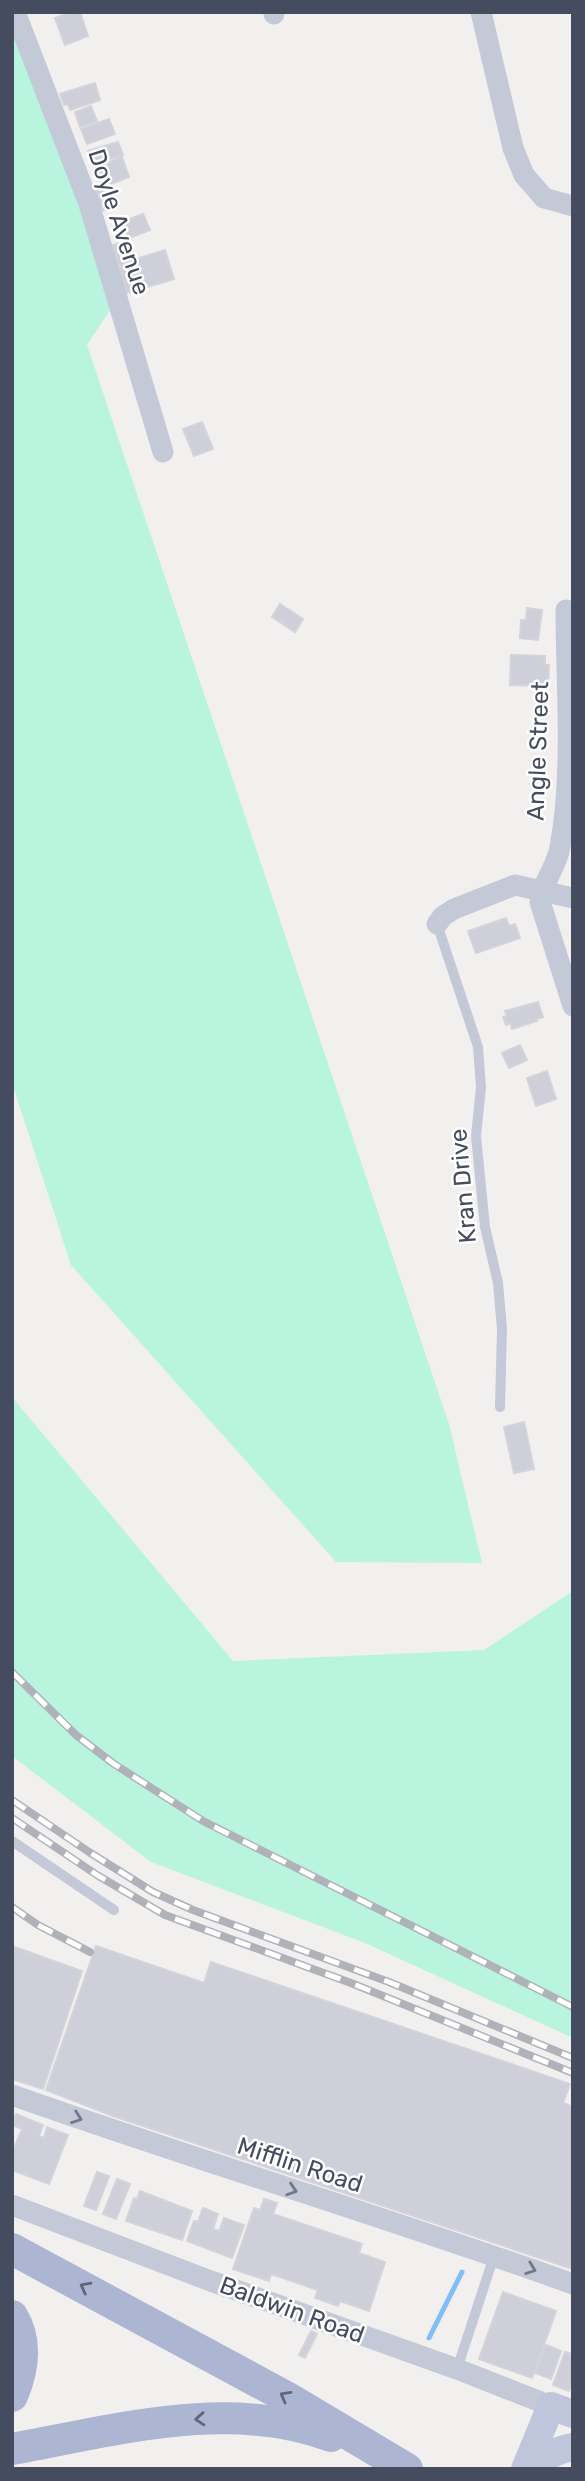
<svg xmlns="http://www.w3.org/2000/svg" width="585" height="2481" font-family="Rubik,sans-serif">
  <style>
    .green { fill: #b9f4df }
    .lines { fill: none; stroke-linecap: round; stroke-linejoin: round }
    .stream { stroke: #81bff6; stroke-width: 5 }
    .building { fill: #cecfd8; stroke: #d2d3db; stroke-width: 2 }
    .lane { stroke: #c4c9d8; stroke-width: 10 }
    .street { stroke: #c4c9d8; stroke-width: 21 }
    .secondary { stroke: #bfc5da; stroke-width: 28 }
    .primary { stroke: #acb5d1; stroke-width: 32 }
    .rail-casing { stroke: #b0b2ba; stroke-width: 8 }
    .rail { stroke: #fff; stroke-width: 5; stroke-dasharray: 16; stroke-linecap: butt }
    .oneway { stroke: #717889 }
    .oneway2 { stroke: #5f667c }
    .labels { text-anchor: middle; stroke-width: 5; stroke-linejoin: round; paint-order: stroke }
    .street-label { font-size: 24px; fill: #454c5f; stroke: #fff }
  </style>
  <rect width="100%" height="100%" fill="#f2f0ef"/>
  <!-- green -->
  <path class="green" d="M12 12 117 299 87 345 449 1424 482 1563 336 1562 71 1265 12 1083Z
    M12 1397 233 1661 484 1650 573 1591V2038L365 1943 151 1862 12 1756Z"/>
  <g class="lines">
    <!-- stream -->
    <path class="stream" d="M429 2338 462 2272"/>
  </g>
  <!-- building -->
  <path class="building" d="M71 12H80L88 36 65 45 55 18Z
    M95 83 100 100 70 110 68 104 64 105 60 94Z
    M91 106 97 121 80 127 75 112Z
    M109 119 115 134 87 144 81 129Z
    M118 142 123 155 93 164 88 151Z
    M122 157 129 177 104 187 96 167Z
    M113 185 119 206 98 212 92 192Z
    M143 214 150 230 122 241 116 224Z
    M127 241 133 260 165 250 174 279 127 293 113 245Z
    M202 422 213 449 194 456 183 429Z
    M280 604 303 619 295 632 272 617Z
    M527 608 542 610 538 640 520 638 521 620H526Z
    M511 655 545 656V665H549L548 686 510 685Z
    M506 918 509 926 515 924 520 938 476 953 468 931Z
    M538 1002 543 1017 536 1019 537 1021 512 1029 511 1023 506 1025 503 1017 507 1016 505 1011Z
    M520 1045 527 1060 509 1068 502 1053Z
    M547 1071 556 1099 536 1106 527 1078Z
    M524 1422 534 1469 514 1473 504 1427Z
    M12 1946 82 1971 43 2089 12 2079Z
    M96 1946 204 1983 211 1962 570 2084 563 2103 573 2107V2269L113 2116 46 2090Z
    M16 2114 43 2125 39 2136 44 2138 47 2127 68 2135 49 2184 12 2170V2153L22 2129 12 2125Z
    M97 2172 109 2176 96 2210 84 2206Z
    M117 2179 130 2184 116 2219 103 2214Z
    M140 2191 192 2211 182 2240 126 2221 134 2198 137 2199Z
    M264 2199 277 2203 273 2214 362 2244 359 2253 385 2262 369 2311 340 2301 338 2306 315 2298 318 2290 271 2274 269 2281 233 2269 254 2208 260 2210Z
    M203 2208 218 2214 213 2229 219 2231 224 2218 244 2225 232 2258 187 2241 194 2221 198 2222Z
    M503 2292 556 2311 532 2378 479 2359Z
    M311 2331 317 2334 305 2358 299 2355Z
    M546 2345 561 2351 551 2379 535 2373Z
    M565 2352 573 2354V2382L569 2391 553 2385Z"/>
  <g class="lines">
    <!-- lane -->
    <path class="lane" d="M437 924 478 1047 481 1087 476 1136 485 1227 498 1283 502 1329 500 1407
      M12 1841 114 1910
      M457 2369 494 2256"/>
    <!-- street -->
    <path class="street" d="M15 12 89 204 163 452
      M274 12V14
      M481 12 513 148 524 175 544 198 573 206
      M566 610C566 686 574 772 560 847 557 867 542 882 540 902L573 1006
      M437 924 443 916 454 909 515 885 573 898
      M12 2095C198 2161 387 2217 573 2284
      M12 2205 208 2280 457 2369 551 2406"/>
    <!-- secondary -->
    <path class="secondary" d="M525 2469 551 2406 573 2414
      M531 2469C543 2457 556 2450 573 2447"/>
    <!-- primary -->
    <path class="primary" d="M12 2249 288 2398 407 2469
      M12 2316C28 2342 23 2370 12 2396
      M12 2449C117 2430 228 2398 331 2436"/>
    <defs>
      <path id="rail" d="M12 1672 76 1735 114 1764 203 1821 573 2007
        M12 1800 89 1852 153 1892 193 1910 389 1982 573 2058
        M12 1818 97 1875 165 1915 351 1983 573 2073
        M12 1907 38 1925 90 1952"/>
    </defs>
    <!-- rail casing -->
    <use href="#rail" class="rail-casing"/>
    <!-- rail -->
    <use href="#rail" class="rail"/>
  </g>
  <!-- one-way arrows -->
  <defs><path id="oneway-chevron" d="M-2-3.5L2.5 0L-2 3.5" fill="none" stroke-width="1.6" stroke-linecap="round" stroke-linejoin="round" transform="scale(1.75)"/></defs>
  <g class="oneway">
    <use href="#oneway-chevron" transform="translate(77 2118) rotate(20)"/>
    <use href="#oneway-chevron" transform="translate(292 2190) rotate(18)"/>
    <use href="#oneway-chevron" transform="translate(531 2269) rotate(20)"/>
  </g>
  <g class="oneway2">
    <use href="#oneway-chevron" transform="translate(85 2287) rotate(-152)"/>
    <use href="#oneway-chevron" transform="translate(285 2396) rotate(-151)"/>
    <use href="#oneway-chevron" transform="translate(200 2419) rotate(176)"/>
  </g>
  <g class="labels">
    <!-- street labels -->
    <g class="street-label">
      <text transform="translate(119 222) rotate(72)" y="8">Doyle Avenue</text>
      <text transform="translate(538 751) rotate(-88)" y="8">Angle Street</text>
      <text transform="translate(463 1186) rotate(-95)" y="8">Kran Drive</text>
      <text transform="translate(300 2165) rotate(18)" y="8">Mifflin Road</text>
      <text transform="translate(292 2310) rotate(20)" y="8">Baldwin Road</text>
    </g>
  </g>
  <!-- border -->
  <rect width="585" height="2481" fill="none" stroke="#454c5f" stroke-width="28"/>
</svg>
